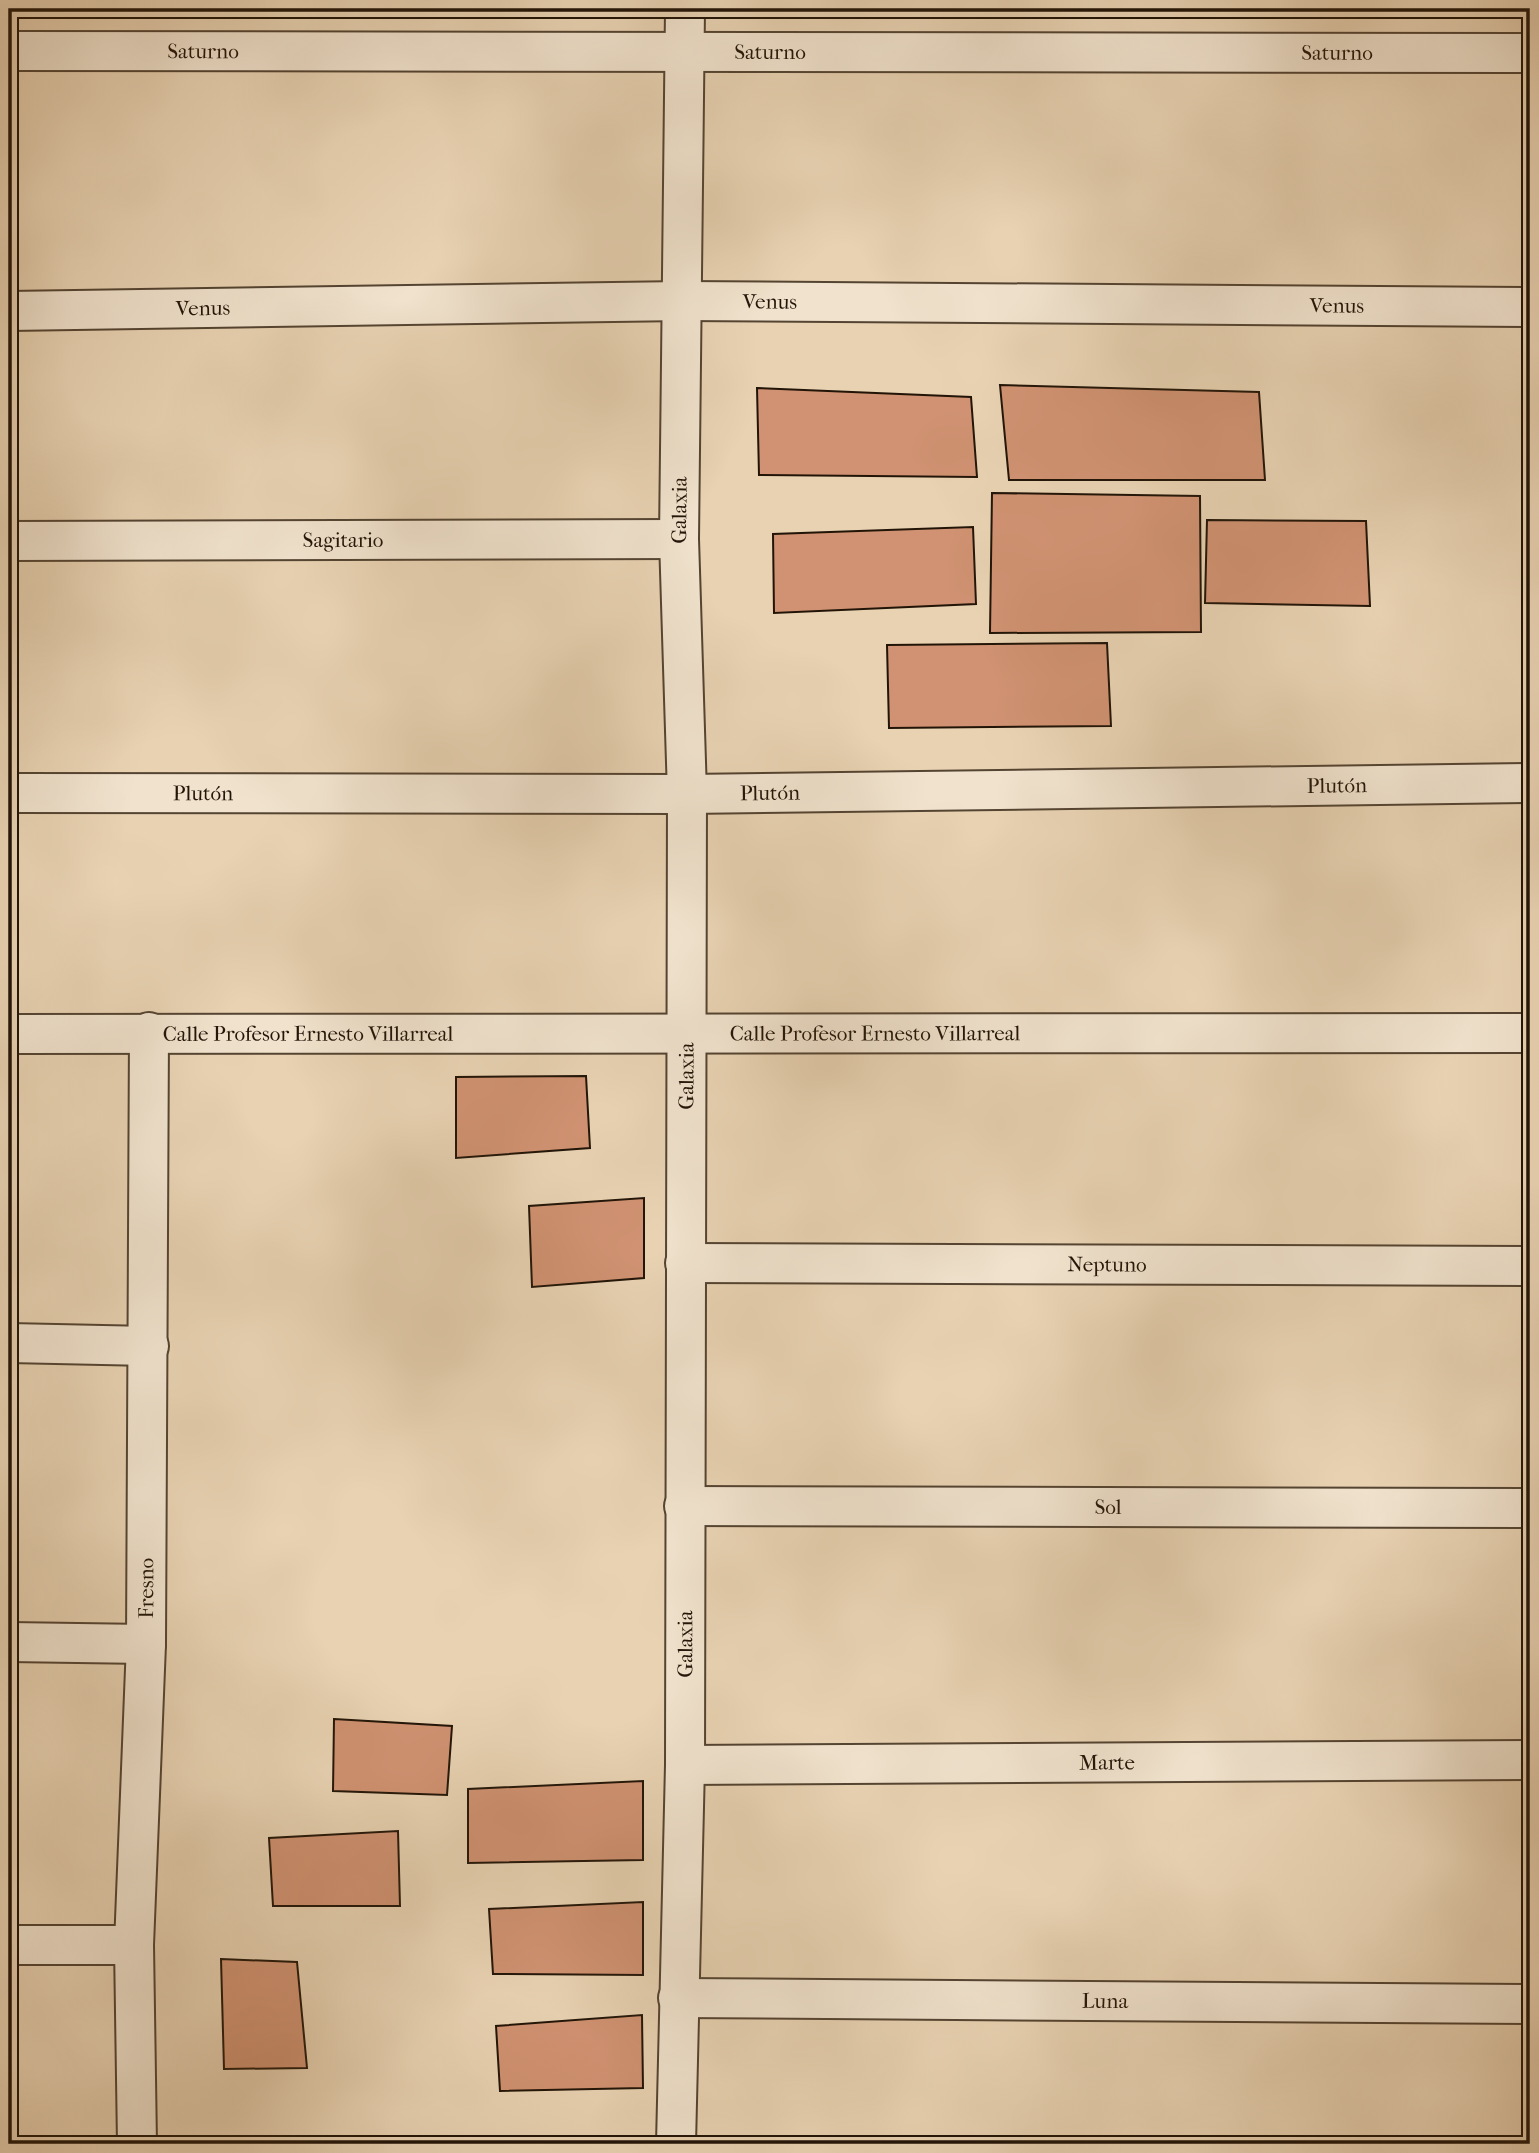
<svg xmlns="http://www.w3.org/2000/svg" width="1539" height="2153" font-family="'IM FELL French Canon',serif">
  <style>
    .building { fill: #d09272; stroke: #221508; stroke-width: 2 }
    .lines { fill: none; stroke-linecap: round; stroke-linejoin: round }
    .street-casing { stroke: #544432; stroke-width: 42 }
    .street { stroke: #f0e2cd; stroke-width: 38 }
    .labels { text-anchor: middle; stroke-width: 5; stroke-linejoin: round; paint-order: stroke }
    .street-label { font-size: 21px; fill: #221508; stroke: #f0e2cd }
  </style>
  <rect width="100%" height="100%" fill="#e8d2b2"/>
  <filter id="stains"><feTurbulence type="fractalNoise" baseFrequency=".00286" numOctaves="4"/><feColorMatrix values="0 0 0 0 .2 0 0 0 0 .09 0 0 0 0 .02 0 0 0 .5 -.17"/></filter>
  <radialGradient id="worn" r=".72"><stop offset=".6" stop-color="#630" stop-opacity="0"/><stop offset="1" stop-color="#630" stop-opacity=".3"/></radialGradient>
  <!-- building -->
  <path class="building" d="M1000 385 1259 392 1265 480H1009Z
    M757 388 971 397 977 477 759 475Z
    M992 493 1200 496 1201 632 990 633Z
    M1207 520 1366 521 1370 606 1205 603Z
    M973 527 976 604 774 613 773 534Z
    M1107 643 1111 726 889 728 887 645Z
    M586 1076 590 1148 456 1158V1077Z
    M644 1198V1278L532 1287 529 1206Z
    M334 1719 452 1726 447 1795 333 1791Z
    M643 1781V1860L468 1863V1789Z
    M398 1831 400 1906H273L269 1838Z
    M643 1902V1975L493 1974 489 1909Z
    M221 1959 297 1962 307 2068 224 2069Z
    M642 2015 643 2088 500 2091 496 2026Z
    M643 2139V2144L459 2142Z"/>
  <g class="lines">
    <defs>
      <g id="street">
        <path id="s1" d="M9 51 1530 53"/>
        <path id="s2" d="M9 311 683 301 1530 307"/>
        <path id="s3" d="M9 541 679 539"/>
        <path id="s4" d="M9 793 687 794 1530 783"/>
        <path id="s5" d="M9 1034 1530 1033"/>
        <path id="s6" d="M685 1263 1530 1266"/>
        <path d="M9 1343 149 1346"/>
        <path id="s7" d="M684 1506 1530 1508"/>
        <path d="M9 1642 146 1644"/>
        <path id="s8" d="M685 1765 1530 1760"/>
        <path d="M9 1945H134"/>
        <path id="s9" d="M678 1998 1530 2004"/>
        <path id="s10" d="M137 2144 134 1945 146 1644 149 1032"/>
        <path id="s11" d="M676 2144 685 1765 687 794 679 539 685 9"/>
      </g>
    </defs>
    <!-- street casing -->
    <use href="#street" class="street-casing"/>
    <!-- street -->
    <use href="#street" class="street"/>
  </g>
  <g class="labels">
    <!-- street labels -->
    <g class="street-label">
      <text dy="7" stroke="none"><textPath href="#s1" startOffset="194">Saturno</textPath></text>
      <text dy="7" stroke="none"><textPath href="#s1" startOffset="761">Saturno</textPath></text>
      <text dy="7" stroke="none"><textPath href="#s1" startOffset="1328">Saturno</textPath></text>
      <text dy="7" stroke="none"><textPath href="#s2" startOffset="761">Venus</textPath></text>
      <text dy="7" stroke="none"><textPath href="#s2" startOffset="1328">Venus</textPath></text>
      <text dy="7" stroke="none"><textPath href="#s2" startOffset="194">Venus</textPath></text>
      <text dy="7" stroke="none"><textPath href="#s11" startOffset="1634">Galaxia</textPath></text>
      <text dy="7" stroke="none"><textPath href="#s3" startOffset="334">Sagitario</textPath></text>
      <text dy="7" stroke="none"><textPath href="#s4" startOffset="1328">Plutón</textPath></text>
      <text dy="7" stroke="none"><textPath href="#s4" startOffset="194">Plutón</textPath></text>
      <text dy="7" stroke="none"><textPath href="#s4" startOffset="761">Plutón</textPath></text>
      <text dy="7" stroke="none"><textPath href="#s5" startOffset="299">Calle Profesor Ernesto Villarreal</textPath></text>
      <text dy="7" stroke="none"><textPath href="#s5" startOffset="866">Calle Profesor Ernesto Villarreal</textPath></text>
      <text dy="7" stroke="none"><textPath href="#s11" startOffset="1068">Galaxia</textPath></text>
      <text dy="7" stroke="none"><textPath href="#s6" startOffset="422">Neptuno</textPath></text>
      <text dy="7" stroke="none"><textPath href="#s7" startOffset="424">Sol</textPath></text>
      <text dy="7" stroke="none"><textPath href="#s10" startOffset="556">Fresno</textPath></text>
      <text dy="7" stroke="none"><textPath href="#s11" startOffset="500">Galaxia</textPath></text>
      <text dy="7" stroke="none"><textPath href="#s8" startOffset="422">Marte</textPath></text>
      <text dy="7" stroke="none"><textPath href="#s9" startOffset="427">Luna</textPath></text>
    </g>
  </g>
  <!-- margin -->
  <rect width="1539" height="2153" fill="none" stroke="#e8d2b2" stroke-width="35"/>
  <rect x="10" y="10" width="1518" height="2132" fill="none" stroke="#221508" stroke-width="3.5"/>
  <rect x="18" y="18" width="1504" height="2118" fill="none" stroke="#221508" stroke-width="2"/>
  <rect width="100%" height="100%" filter="url(#stains)"/>
  <rect width="100%" height="100%" fill="url(#worn)"/>
</svg>
